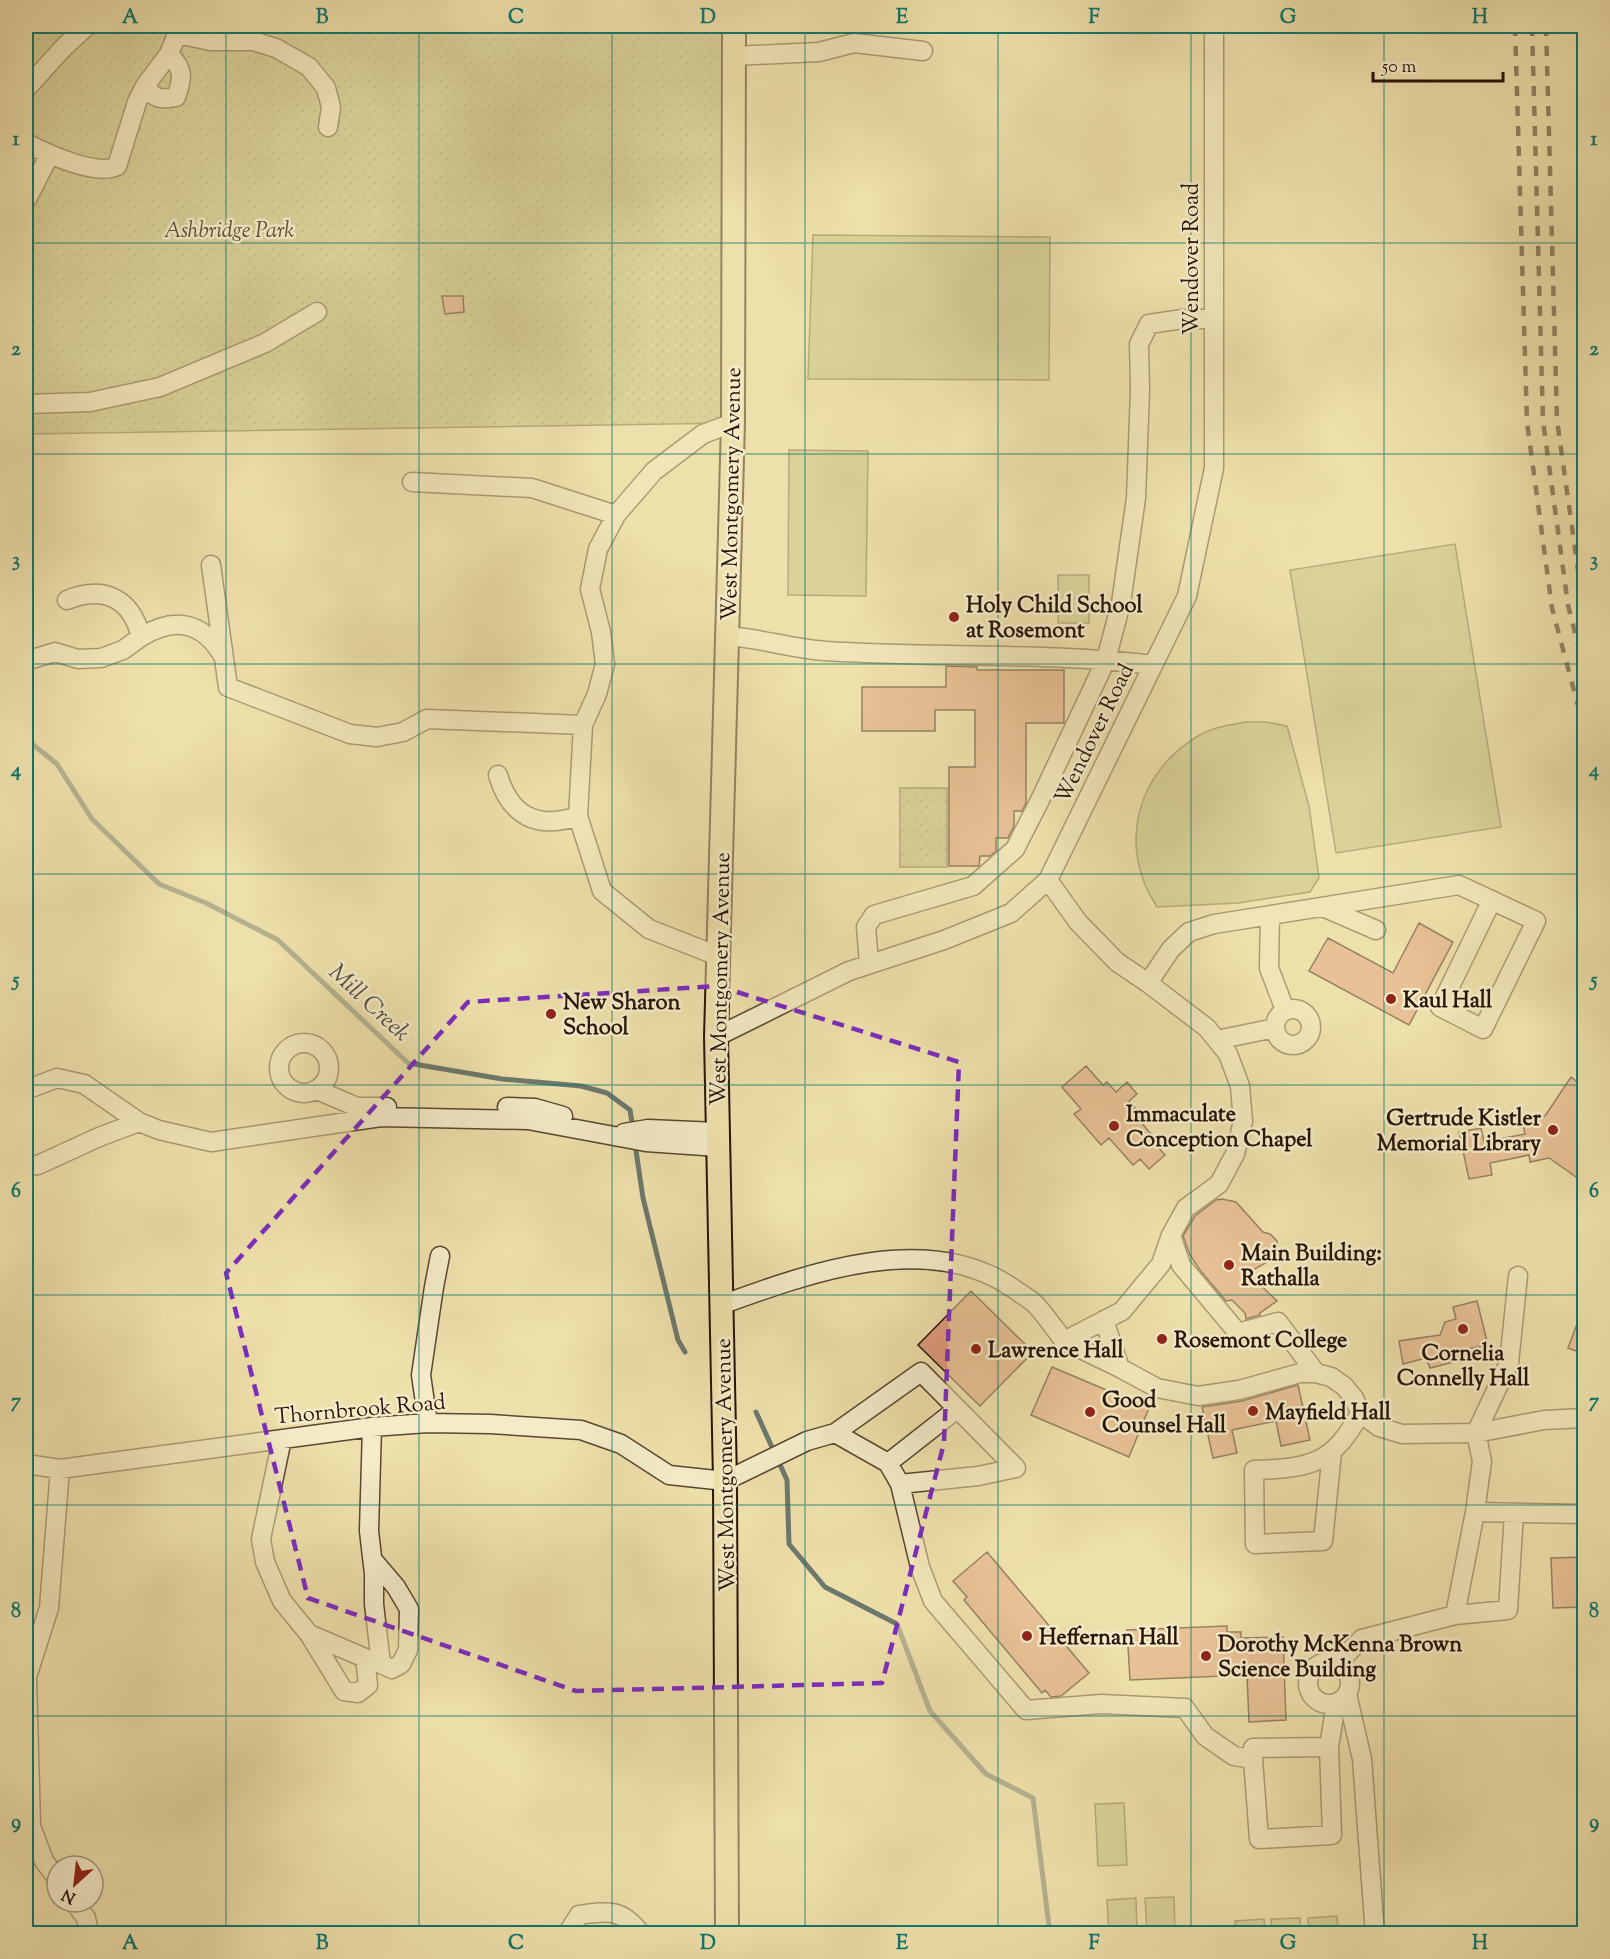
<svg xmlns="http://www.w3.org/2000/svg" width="1610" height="1959" font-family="'Sorts Mill Goudy',serif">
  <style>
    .grass { fill: #c0c084; stroke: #746a46; stroke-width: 1.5 }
    .park { fill: url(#park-dots); stroke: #746a46; stroke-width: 1.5 }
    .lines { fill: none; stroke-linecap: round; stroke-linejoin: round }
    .stream { stroke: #6d786d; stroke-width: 5 }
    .building { fill: #e09b7c; stroke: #281308; stroke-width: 1.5 }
    .minor-casing { stroke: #5a4631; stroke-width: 21 }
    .major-casing { stroke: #281308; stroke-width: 26 }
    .minor { stroke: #f4ebc8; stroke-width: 18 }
    .major { stroke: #eee0ab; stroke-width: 22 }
    .rail { stroke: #281308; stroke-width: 4.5; stroke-dasharray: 10 10; stroke-linecap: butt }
    .marked { fill: none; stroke: #7b2cbf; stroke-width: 4.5; stroke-dasharray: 12 8; stroke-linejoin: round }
    .grid { fill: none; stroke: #0f766e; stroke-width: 1.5; stroke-opacity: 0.55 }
    .poi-dot { fill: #8f2418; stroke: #f4ebc8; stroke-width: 2 }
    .labels { text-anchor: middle; stroke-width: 5; stroke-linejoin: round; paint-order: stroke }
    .park-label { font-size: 22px; font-style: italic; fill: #5d5033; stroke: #f4ebc8 }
    .street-label { font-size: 22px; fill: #281308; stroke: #f4ebc8 }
    .poi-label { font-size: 22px; font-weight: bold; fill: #281308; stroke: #f4ebc8; text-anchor: start }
    .water-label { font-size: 24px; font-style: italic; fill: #504e43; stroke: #f4ebc8 }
    .neatline { fill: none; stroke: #0f766e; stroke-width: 2 }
    .grid-label { font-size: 20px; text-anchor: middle; font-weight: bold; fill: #0f766e }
  </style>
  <defs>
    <pattern id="park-dots" width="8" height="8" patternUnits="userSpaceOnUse" patternTransform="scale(1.5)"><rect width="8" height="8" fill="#c0c084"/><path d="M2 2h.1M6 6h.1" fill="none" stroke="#a5a470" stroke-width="1.8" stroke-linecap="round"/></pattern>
  </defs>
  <rect width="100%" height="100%" fill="#eee0ab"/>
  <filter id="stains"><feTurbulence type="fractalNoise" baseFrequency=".00333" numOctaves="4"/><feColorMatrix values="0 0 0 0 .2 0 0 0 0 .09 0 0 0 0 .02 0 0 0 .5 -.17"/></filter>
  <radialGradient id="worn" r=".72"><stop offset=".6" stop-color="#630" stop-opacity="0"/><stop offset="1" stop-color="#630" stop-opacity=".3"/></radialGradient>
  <!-- grass -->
  <path class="grass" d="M813 235 1050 237 1049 380 808 379Z
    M789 450 868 451 866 596 788 595Z
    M1455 544 1501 827 1336 853 1290 570Z
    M1058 575H1089V623H1058Z
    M1246 722H1266L1287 726 1309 806 1319 878 1310 892 1238 903 1157 907C1117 847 1136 773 1198 736 1212 727 1230 725 1246 722Z
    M1124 1803 1127 1865 1098 1866 1095 1804Z
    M1174 1897 1175 1933H1147L1145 1898Z
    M1136 1898 1137 1933H1109L1107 1900Z
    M1337 1916 1338 1933H1309L1308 1918Z
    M1300 1918 1301 1933H1272L1271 1919Z
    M1264 1919 1265 1933H1236L1235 1921Z"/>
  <!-- park -->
  <path class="park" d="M26 26H734L733 423 26 434Z
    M900 788H947V867H900Z"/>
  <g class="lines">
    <!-- stream -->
    <path class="stream" d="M26 739 57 764 92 819 159 884 206 903 278 940 408 1063 502 1079 581 1086 607 1093 630 1110 633 1129
      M635 1144 643 1198 678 1340 685 1352
      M756 1412 787 1480 789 1544 825 1587 897 1624 930 1711 986 1774 1033 1798 1050 1934"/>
  </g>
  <!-- building -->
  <path class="building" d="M442 296H463L464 312 445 314Z
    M946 666 977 667V670H1064V723H1026V803L1022 811H1014V826L1008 838H996V851L990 856H980L979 866H949V767H975V710H935V731H862V687H946Z
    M1419 923 1453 942 1409 1025 1309 971 1328 938 1393 973Z
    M1086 1066 1103 1085 1107 1082 1116 1092 1127 1082 1137 1094 1129 1101 1136 1109 1133 1113 1159 1143 1156 1145 1165 1155 1149 1169 1140 1159 1133 1165 1109 1138 1101 1145 1074 1114 1081 1109 1062 1087Z
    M1571 1077 1584 1087V1125L1578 1135 1584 1139V1172L1579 1179 1549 1158 1530 1162 1529 1155 1490 1163 1492 1175 1469 1179 1459 1132 1481 1128 1484 1142 1525 1134 1522 1120 1545 1116Z
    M1222 1199 1236 1202 1263 1232 1270 1234 1277 1241V1252L1274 1258 1248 1273 1277 1301 1260 1313V1315L1246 1319 1245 1313 1232 1300 1226 1301 1200 1270 1190 1255 1183 1236 1195 1216 1216 1200Z
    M971 1291 1033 1352 980 1406 918 1345Z
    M1477 1301 1488 1345 1462 1350 1465 1359 1430 1368 1426 1358 1403 1364 1399 1341 1440 1335 1445 1322 1456 1319 1453 1307Z
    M1583 1308H1584V1354L1568 1348Z
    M1052 1367 1149 1408 1129 1457 1031 1415Z
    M1298 1385 1310 1440 1281 1446 1276 1421 1232 1430 1237 1453 1213 1458 1202 1407 1242 1401Z
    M987 1552 1089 1673 1061 1696 1051 1697 1045 1690 1042 1693 964 1600 967 1597 953 1581Z
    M1584 1557V1607L1553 1608 1551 1558Z
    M1227 1626V1632H1241V1638L1283 1637 1286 1720 1249 1722 1247 1675 1130 1680 1127 1630Z"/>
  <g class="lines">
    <defs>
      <path id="minor" d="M177 26V34L211 41H253L276 48 309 67 326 88 331 107 328 127
        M734 56 819 52 854 43 923 51
        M145 86C154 99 161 100 176 97 183 78 184 69 169 54
        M26 89 64 47 87 26
        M26 143C46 153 96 177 117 166L137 102 145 86 169 54 177 34
        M26 201 50 154
        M26 404 90 402 160 387 265 343 317 312
        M412 482 532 488 616 515 598 549 590 589 601 632 605 664 597 694 583 725 578 816 602 891 649 929 718 956
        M616 515 654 471 703 434 733 423
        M211 565 228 687 350 734 377 737 403 732 427 719 583 725
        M67 600C104 585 131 598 141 637 175 616 203 622 223 656
        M727 636C760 638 792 649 826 651 935 658 1045 652 1153 665
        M26 661 55 652 78 659 101 658 123 650 141 637
        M498 775C510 816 537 830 578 816
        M1048 880 1078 922 1117 962 1148 983 1171 949 1189 932 1214 924 1459 885 1536 921 1483 1029 1440 1007 1492 900
        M1323 907 1376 930
        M1270 915 1269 968 1285 1010
        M869 963 866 927 874 915 973 886 1015 849 1040 800 1106 660 1121 603 1136 498 1140 391 1139 344 1149 324 1183 319H1214
        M1275 1027a18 18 0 1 1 36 0a18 18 0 1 1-36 0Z
        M716 1037 849 971 944 940 1011 913 1048 880 1187 596 1214 468V26
        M1217 1040 1275 1028
        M279 1068a25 25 0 1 1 50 0a25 25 0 1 1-50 0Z
        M26 1090 57 1078 84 1084 139 1122 159 1130 211 1142 381 1117 528 1120 646 1142 718 1147
        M317 1090 357 1107H387
        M507 1107 535 1108 563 1116
        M624 1133 648 1129 717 1132
        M26 1166 38 1165 99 1137 139 1122
        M1171 1235 1181 1265 1238 1333 1278 1322 1316 1373
        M721 1305C809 1273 929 1229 1014 1289 1021 1294 1030 1299 1036 1305 1046 1316 1055 1329 1064 1341
        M1104 1320 1120 1368 1064 1341 1122 1311 1161 1264 1171 1235 1186 1208 1219 1184 1235 1154 1243 1121 1240 1086 1228 1054 1207 1028 1148 983
        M1120 1368 1157 1388 1198 1396 1239 1390 1300 1373H1316L1331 1377 1344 1386 1354 1398 1360 1413 1379 1427 1402 1434 1476 1433 1544 1420 1584 1418
        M428 1423 421 1375 434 1287 440 1256
        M372 1427 369 1531 374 1574V1604L381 1664 392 1669 401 1664 408 1650 409 1609 396 1587 373 1560
        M835 1433 921 1372 1016 1468 978 1476 900 1484
        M282 1439 261 1539 265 1562 282 1601 309 1634 344 1691 358 1693 368 1685 365 1658 309 1634
        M1332 1452 1323 1541 1255 1544 1254 1470C1309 1468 1333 1465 1360 1413
        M888 1463 957 1409
        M26 1464 60 1469 372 1427 428 1423 490 1424 581 1430 621 1444 669 1475 725 1481 807 1441 835 1433 888 1463 900 1484 920 1567 933 1601 1026 1710 1101 1704 1185 1708 1205 1736 1234 1756 1253 1759 1259 1839 1332 1835 1329 1747 1253 1748V1759
        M1475 1512 1482 1461 1476 1433 1509 1363 1518 1276
        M1514 1513 1508 1610 1455 1615 1475 1512 1584 1514
        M1308 1683a21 21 0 1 1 42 0a21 21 0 1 1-42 0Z
        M1336 1664 1362 1639 1455 1615
        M1347 1694 1362 1759 1375 1934
        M1329 1747 1336 1703
        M57 1878 44 1861 31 1826 27 1677 49 1608 60 1469
        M74 1902 86 1918 89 1934
        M567 1934 579 1915C608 1911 622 1908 641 1934"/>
      <path id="major" d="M727 1934 725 1481 716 1037 733 423 734 26"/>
    </defs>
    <!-- minor casing -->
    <use href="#minor" class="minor-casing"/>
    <!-- major casing -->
    <use href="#major" class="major-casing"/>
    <!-- minor -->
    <use href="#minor" class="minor"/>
    <!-- major -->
    <use href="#major" class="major"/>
    <!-- rail -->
    <path class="rail" d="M1515 26 1527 422 1552 608 1584 728
      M1532 26 1543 421 1568 605 1584 668
      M1546 26 1557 420 1584 613"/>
  </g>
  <!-- marked area -->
  <path d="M0 0H1610V1959H0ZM718 986 959 1062 944 1443 882 1683 576 1691 308 1598 226 1273 468 1002Z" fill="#eee0ab" fill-opacity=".55" fill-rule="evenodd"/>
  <path class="marked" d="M718 986 959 1062 944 1443 882 1683 576 1691 308 1598 226 1273 468 1002Z"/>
  <!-- grid -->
  <path class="grid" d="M226 26V1934M419 26V1934M612 26V1934M805 26V1934M998 26V1934M1191 26V1934M1384 26V1934M26 243H1584M26 454H1584M26 664H1584M26 874H1584M26 1085H1584M26 1295H1584M26 1505H1584M26 1716H1584"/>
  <!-- markers -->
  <g class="poi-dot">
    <circle cx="954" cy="617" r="6"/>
    <circle cx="1391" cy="999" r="6"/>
    <circle cx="551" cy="1014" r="6"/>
    <circle cx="1114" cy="1126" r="6"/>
    <circle cx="1553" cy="1130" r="6"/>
    <circle cx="1229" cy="1265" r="6"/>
    <circle cx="1463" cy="1329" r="6"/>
    <circle cx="1162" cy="1339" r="6"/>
    <circle cx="976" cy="1349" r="6"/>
    <circle cx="1253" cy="1411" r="6"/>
    <circle cx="1090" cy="1412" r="6"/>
    <circle cx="1027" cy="1636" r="6"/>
    <circle cx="1206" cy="1656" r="6"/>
  </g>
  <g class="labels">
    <!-- park labels -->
    <g class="park-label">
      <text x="229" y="237">Ashbridge Park</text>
    </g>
    <!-- street labels -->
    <g class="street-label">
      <text transform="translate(1190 259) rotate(-90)" y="8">Wendover Road</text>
      <text transform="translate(730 494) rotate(-89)" y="8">West Montgomery Avenue</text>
      <text transform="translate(1093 733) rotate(-64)" y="8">Wendover Road</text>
      <text transform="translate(719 979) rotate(-89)" y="8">West Montgomery Avenue</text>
      <text transform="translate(360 1408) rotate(-5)" y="8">Thornbrook Road</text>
      <text transform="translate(724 1465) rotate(-91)" y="8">West Montgomery Avenue</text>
    </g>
    <!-- poi labels -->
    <g class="poi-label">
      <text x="966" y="612">Holy Child School<tspan x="966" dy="25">at Rosemont</tspan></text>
      <text x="1403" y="1007">Kaul Hall</text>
      <text x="563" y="1009">New Sharon<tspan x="563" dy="25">School</tspan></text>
      <text x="1126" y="1121">Immaculate<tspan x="1126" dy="25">Conception Chapel</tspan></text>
      <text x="1541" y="1125" text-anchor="end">Gertrude Kistler<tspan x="1541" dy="25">Memorial Library</tspan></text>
      <text x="1241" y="1260">Main Building:<tspan x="1241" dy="25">Rathalla</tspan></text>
      <text x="1174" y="1347">Rosemont College</text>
      <text x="988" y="1357">Lawrence Hall</text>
      <text x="1463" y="1360" text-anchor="middle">Cornelia<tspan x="1463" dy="25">Connelly Hall</tspan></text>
      <text x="1102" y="1407">Good<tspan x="1102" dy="25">Counsel Hall</tspan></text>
      <text x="1265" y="1419">Mayfield Hall</text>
      <text x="1039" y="1644">Heffernan Hall</text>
      <text x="1218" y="1651">Dorothy McKenna Brown<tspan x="1218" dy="25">Science Building</tspan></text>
    </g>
    <!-- water labels -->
    <g class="water-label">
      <text transform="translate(370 1002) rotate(43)" y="8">Mill Creek</text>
    </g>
  </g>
  <!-- margin -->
  <rect width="1610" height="1959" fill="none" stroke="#eee0ab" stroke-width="66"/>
  <!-- north arrow -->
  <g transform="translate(75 1884) rotate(207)"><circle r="28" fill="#f4ebc8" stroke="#a2957b" stroke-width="1.5"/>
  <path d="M0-4.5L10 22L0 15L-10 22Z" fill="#8f2418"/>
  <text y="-9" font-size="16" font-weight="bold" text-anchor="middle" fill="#281308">N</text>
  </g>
  <!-- scale -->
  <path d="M1373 72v9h130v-9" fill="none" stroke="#281308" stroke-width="3"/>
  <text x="1382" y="72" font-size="18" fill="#281308" stroke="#f4ebc8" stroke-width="4.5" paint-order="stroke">50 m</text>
  <rect x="33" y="33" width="1544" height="1893" class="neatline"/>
  <g class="grid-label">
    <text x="130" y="23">A</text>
    <text x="322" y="23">B</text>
    <text x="516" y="23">C</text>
    <text x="708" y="23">D</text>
    <text x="902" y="23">E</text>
    <text x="1094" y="23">F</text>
    <text x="1288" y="23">G</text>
    <text x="1480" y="23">H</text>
    <text x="16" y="145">1</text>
    <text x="1594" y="145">1</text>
    <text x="16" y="355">2</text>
    <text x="1594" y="355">2</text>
    <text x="16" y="566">3</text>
    <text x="1594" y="566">3</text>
    <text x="16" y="776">4</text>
    <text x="1594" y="776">4</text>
    <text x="16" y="986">5</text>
    <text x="1594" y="986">5</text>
    <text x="16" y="1197">6</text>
    <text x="1594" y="1197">6</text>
    <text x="16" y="1407">7</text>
    <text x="1594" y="1407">7</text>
    <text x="16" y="1617">8</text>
    <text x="1594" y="1617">8</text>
    <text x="16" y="1828">9</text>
    <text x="1594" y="1828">9</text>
    <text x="130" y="1949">A</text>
    <text x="322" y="1949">B</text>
    <text x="516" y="1949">C</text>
    <text x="708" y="1949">D</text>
    <text x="902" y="1949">E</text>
    <text x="1094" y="1949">F</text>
    <text x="1288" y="1949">G</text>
    <text x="1480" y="1949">H</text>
  </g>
  <rect width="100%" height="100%" filter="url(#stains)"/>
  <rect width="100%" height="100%" fill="url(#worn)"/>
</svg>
